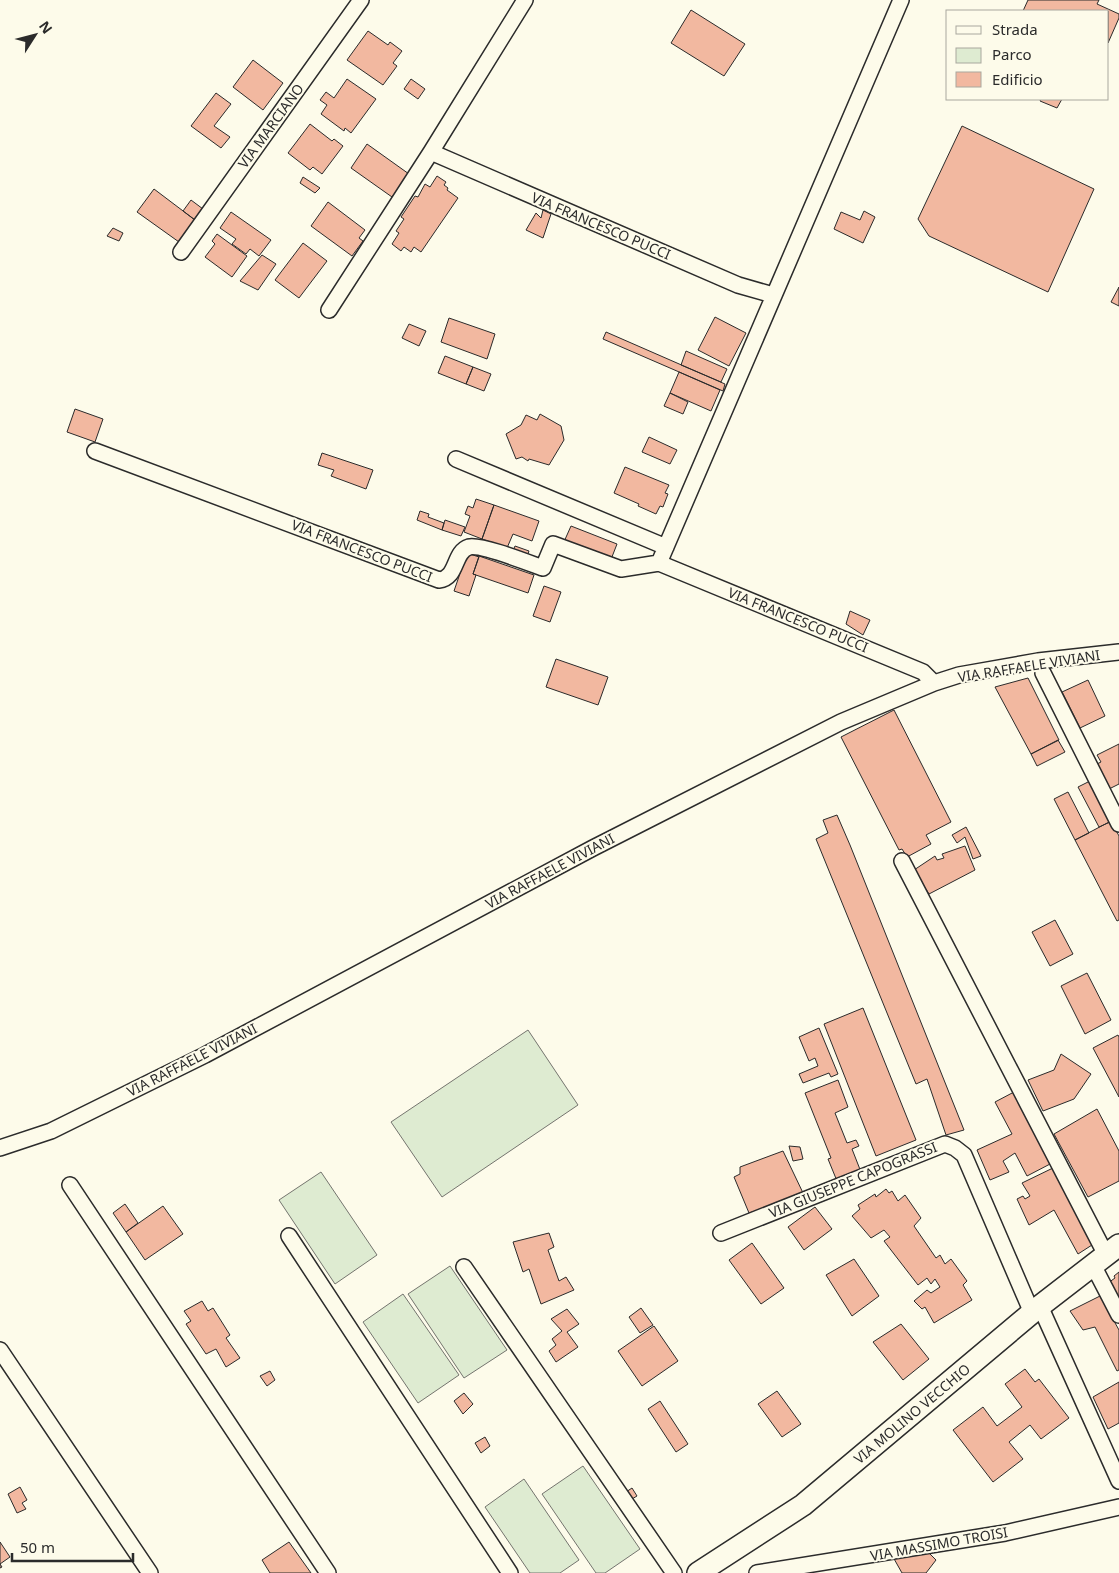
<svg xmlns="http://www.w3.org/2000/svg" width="1119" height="1573" font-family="'Noto Sans',sans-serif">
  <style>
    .green { fill: #deebd1; stroke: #74746e }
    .building { fill: #f2b8a0; stroke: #2b2b2b }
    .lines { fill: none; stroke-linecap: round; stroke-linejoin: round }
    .street-casing { stroke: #2b2b2b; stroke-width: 18 }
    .secondary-casing { stroke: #2b2b2b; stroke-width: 24 }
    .street { stroke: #fdfbea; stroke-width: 15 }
    .secondary { stroke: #fdfbea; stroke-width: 21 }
    .labels { text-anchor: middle; stroke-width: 4; stroke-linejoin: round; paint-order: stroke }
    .street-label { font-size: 14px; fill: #2b2b2b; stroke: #fdfbea }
  </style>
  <rect width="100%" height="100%" fill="#fdfbea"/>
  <!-- green -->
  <path class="green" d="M528 1030 578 1105 442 1197 391 1122Z
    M321 1172 377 1255 335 1284 279 1200Z
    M450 1266 507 1350 464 1378 408 1294Z
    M403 1294 459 1375 418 1403 363 1322Z
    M583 1466 640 1549 605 1573H596L542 1494Z
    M524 1479 579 1560 560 1573H530L485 1507Z"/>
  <!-- building -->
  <path class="building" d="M1028 0H1099L1097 4 1119 14V18L1108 43V11H1023Z
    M691 10 745 44 724 76 671 43Z
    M368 31 388 45 390 42 402 51 393 63 397 66 383 85 347 60Z
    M253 60 283 83 263 110 233 87Z
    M347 79 376 99 351 133 345 128 344 131 321 114 327 105 320 100 326 92 334 98Z
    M411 79 425 89 418 99 404 89Z
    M216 93 231 104 214 126 230 137 221 148 191 126Z
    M1041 99H1062L1057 108 1040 101Z
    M310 124 332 141 334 139 343 146 322 174 313 167 310 170 288 153Z
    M962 126 1094 189 1048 292 929 236 918 219Z
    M367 144 409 174 392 197 351 168Z
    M437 176 446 182 444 185 448 188 447 190 458 198 421 252 414 247 411 252 404 247 401 251 392 244 399 233 396 231 404 219 401 217 415 196 418 197 425 184 430 187Z
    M303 177 320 188 315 193 300 183Z
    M154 189 195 220 179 242 137 212Z
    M191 200 203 209 195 220 183 211Z
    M328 202 365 230 359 238 363 241 352 256 311 226Z
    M543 210 551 214 543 238 526 230 536 213 541 218Z
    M864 211 875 217 863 243 834 229 841 212 860 220Z
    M231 212 271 240 259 256 250 249 246 254 232 244 236 239 220 228Z
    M113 228 123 233 119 241 107 236Z
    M217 234 247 256 232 277 205 257 215 244 212 241Z
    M303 243 327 261 299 298 275 280Z
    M262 255 276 264 258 290 240 281Z
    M1119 287V306L1111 302Z
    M715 317 746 333 729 366 698 350Z
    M449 318 495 334 487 359 441 342Z
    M409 324 426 331 419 346 402 338Z
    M606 332 725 384 723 391 603 339Z
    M686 351 727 369 721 382 681 365Z
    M445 356 473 367 466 384 438 373Z
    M473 367 491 374 484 391 466 384Z
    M679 372 720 390 711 411 670 393Z
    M670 393 688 402 683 414 664 406Z
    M75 409 103 419 95 442 67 432Z
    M540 414 561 426 564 440 549 465 529 459 528 461 522 457 516 459 506 434 521 425 526 415 537 420Z
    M649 437 677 450 670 464 642 452Z
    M322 453 373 470 366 489 331 476 334 470 318 465Z
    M625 467 669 485 665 493 668 494 663 507 660 506 656 514 638 506 639 504 614 493Z
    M476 499 494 505 482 539 464 532 470 516 465 514 468 506 473 508Z
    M494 505 539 521 532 541 513 534 507 548 482 539Z
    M420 511 429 514 428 517 444 523 442 530 417 520Z
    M445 520 465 527 461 536 442 530Z
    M571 526 617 544 610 562 563 544Z
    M515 546 529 551 526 559 512 553Z
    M467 553 479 557 473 574 476 575 469 596 454 591Z
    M479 556 534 575 528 593 473 574Z
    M544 586 561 592 550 622 533 616Z
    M850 611 870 620 863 635 846 624Z
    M556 659 608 677 598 705 546 687Z
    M1028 678 1059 740 1031 754 995 687Z
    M1088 680 1105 716 1080 728 1062 692Z
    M894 710 951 822 926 835 931 844 907 857 902 849 899 850 841 737Z
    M1058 740 1065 752 1037 766 1031 754Z
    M1119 744V784L1109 789 1097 764 1101 762 1097 755Z
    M1090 781 1110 822 1099 827 1078 787Z
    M1068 792 1089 833 1075 840 1054 799Z
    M837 815 850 845 964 1130 946 1135 927 1079 916 1084 816 839 828 833 823 820Z
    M1111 821 1119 836V920L1117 921 1075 840Z
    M966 827 981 856 973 859 965 837 957 843 952 835Z
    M965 846 975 870 929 894 914 870 935 856 937 860 944 858 942 854Z
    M1055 920 1073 954 1050 966 1032 932Z
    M1087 973 1111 1020 1085 1034 1061 986Z
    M863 1008 916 1140 876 1156 824 1024Z
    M819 1028 838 1074 831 1077 829 1073 803 1083 799 1074 818 1066 815 1058 809 1061 799 1037Z
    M1118 1035 1119 1037V1097L1093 1048Z
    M1061 1054 1091 1074 1074 1099 1043 1111 1028 1080 1054 1070Z
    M838 1080 848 1107 835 1113 847 1143 856 1140 859 1146 852 1149 861 1172 837 1181 828 1159 831 1158 805 1093Z
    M1014 1092 1052 1163 1027 1176 1015 1153 1003 1161 1009 1172 990 1180 977 1150 1012 1134 995 1102Z
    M1097 1109 1119 1151V1181L1088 1197 1054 1134Z
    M789 1146 800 1147 803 1159 793 1161Z
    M783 1151 804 1195 749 1213 734 1177 740 1174V1167Z
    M1055 1167 1092 1245 1078 1254 1054 1210 1029 1225 1017 1199 1023 1196 1025 1199 1030 1196 1022 1183Z
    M886 1189 889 1193 892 1191 898 1201 905 1195 921 1218 914 1226 936 1258 940 1255 945 1264 951 1259 967 1281 963 1285 972 1300 934 1323 925 1307 922 1309 914 1301 927 1290 931 1293 940 1287 935 1279 931 1284 927 1278 918 1285 884 1241 890 1237 884 1230 871 1238 852 1216 860 1209 858 1205 875 1194 876 1197Z
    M125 1204 138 1223 126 1232 113 1213Z
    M163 1206 183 1234 145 1260 126 1232Z
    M815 1207 832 1229 804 1250 788 1227Z
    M549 1233 554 1247 548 1250 559 1281 566 1277 574 1290 541 1304 529 1269 523 1272 513 1242Z
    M752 1243 784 1288 761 1304 729 1260Z
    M854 1259 879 1296 852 1316 826 1275Z
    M1119 1272V1300L1108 1283 1115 1278 1114 1276Z
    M1100 1296 1119 1330V1370L1117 1371 1095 1327 1083 1330 1070 1311Z
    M202 1301 208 1311 213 1308 230 1335 226 1338 240 1358 226 1367 216 1349 206 1354 186 1324 191 1321 184 1311Z
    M641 1308 653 1325 640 1333 629 1317Z
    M567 1309 579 1324 567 1332 578 1347 556 1362 549 1351 556 1345 552 1339 562 1331 551 1319Z
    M901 1324 929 1359 903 1380 873 1342Z
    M654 1326 678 1361 642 1386 618 1351Z
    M1025 1369 1035 1382 1039 1379 1069 1418 1041 1439 1030 1425 1009 1442 1023 1459 993 1482 953 1430 983 1407 997 1426 1022 1407 1005 1384Z
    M270 1371 275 1380 267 1386 260 1376Z
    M1119 1382V1423L1108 1429 1093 1397Z
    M777 1391 801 1424 782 1437 758 1404Z
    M464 1393 473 1404 463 1414 454 1401Z
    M660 1401 688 1444 676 1452 648 1409Z
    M485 1437 490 1446 481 1453 475 1443Z
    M20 1487 27 1500 22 1503 26 1509 17 1513 8 1494Z
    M632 1488 637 1496 632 1499 626 1492Z
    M0 1542 10 1557 0 1564 2 1567 0 1568Z
    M289 1542 311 1573H270L262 1560Z
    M929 1553 936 1560 926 1573H902L893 1557Z"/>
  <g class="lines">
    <defs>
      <path id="street" d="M901 0 659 563 923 672 934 683
        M431 152 738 285 773 295
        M181 252 361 0
        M329 310 431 152 525 0
        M95 451 439 580C458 578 453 552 469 547 481 544 529 563 543 568L553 544 621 569 659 563
        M456 459 666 547
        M1043 673 1119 824
        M902 861 1106 1255
        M0 1148 51 1131 205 1055 593 848 841 722 934 683 959 675 1038 661 1119 652
        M70 1185 328 1573
        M721 1233 945 1144 955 1148 964 1155 1032 1313
        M289 1236 510 1573
        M1093 1265 1119 1315
        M464 1267 674 1573
        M1040 1306 1119 1481
        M0 1350 150 1573
        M757 1573 1005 1533 1119 1507"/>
      <path id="secondary" d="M698 1573 803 1505 1040 1306 1119 1245"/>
    </defs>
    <!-- street casing -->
    <use href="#street" class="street-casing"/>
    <!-- secondary casing -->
    <use href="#secondary" class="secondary-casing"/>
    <!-- street -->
    <use href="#street" class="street"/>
    <!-- secondary -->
    <use href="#secondary" class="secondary"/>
  </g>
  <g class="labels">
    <!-- street labels -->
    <g class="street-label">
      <text transform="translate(271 126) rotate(-54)" y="5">VIA MARCIANO</text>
      <text transform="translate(601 226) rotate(23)" y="5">VIA FRANCESCO PUCCI</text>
      <text transform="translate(362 551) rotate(21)" y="5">VIA FRANCESCO PUCCI</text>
      <text transform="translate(798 620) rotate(22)" y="5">VIA FRANCESCO PUCCI</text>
      <text transform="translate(1029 666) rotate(-9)" y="5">VIA RAFFAELE VIVIANI</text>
      <text transform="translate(550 871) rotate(-28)" y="5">VIA RAFFAELE VIVIANI</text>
      <text transform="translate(192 1060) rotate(-27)" y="5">VIA RAFFAELE VIVIANI</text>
      <text transform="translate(853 1180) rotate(-22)" y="5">VIA GIUSEPPE CAPOGRASSI</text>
      <text transform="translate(912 1414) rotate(-40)" y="5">VIA MOLINO VECCHIO</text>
      <text transform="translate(939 1544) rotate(-10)" y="5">VIA MASSIMO TROISI</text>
    </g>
  </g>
  <!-- legend -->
  <rect x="946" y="10" width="162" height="90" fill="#fdfbea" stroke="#a9a89e"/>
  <rect x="956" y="26" width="25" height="8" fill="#fdfbea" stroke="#a9a89e"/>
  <text x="992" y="35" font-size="15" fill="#2b2b2b">Strada</text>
  <rect x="956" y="48" width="25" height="15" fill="#deebd1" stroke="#a9a89e"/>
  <text x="992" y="60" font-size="15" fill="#2b2b2b">Parco</text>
  <rect x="956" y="72" width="25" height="15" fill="#f2b8a0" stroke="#a9a89e"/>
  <text x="992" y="85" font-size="15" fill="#2b2b2b">Edificio</text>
  <!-- north arrow -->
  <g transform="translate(35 35) rotate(54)" stroke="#fdfbea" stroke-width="4" paint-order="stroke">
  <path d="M0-4L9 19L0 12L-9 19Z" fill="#2b2b2b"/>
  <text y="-8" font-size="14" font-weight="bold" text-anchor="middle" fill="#2b2b2b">N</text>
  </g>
  <!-- scale -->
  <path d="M12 1553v8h121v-8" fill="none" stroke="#2b2b2b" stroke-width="2.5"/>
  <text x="20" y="1553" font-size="15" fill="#2b2b2b" stroke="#fdfbea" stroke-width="4" paint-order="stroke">50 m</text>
</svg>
